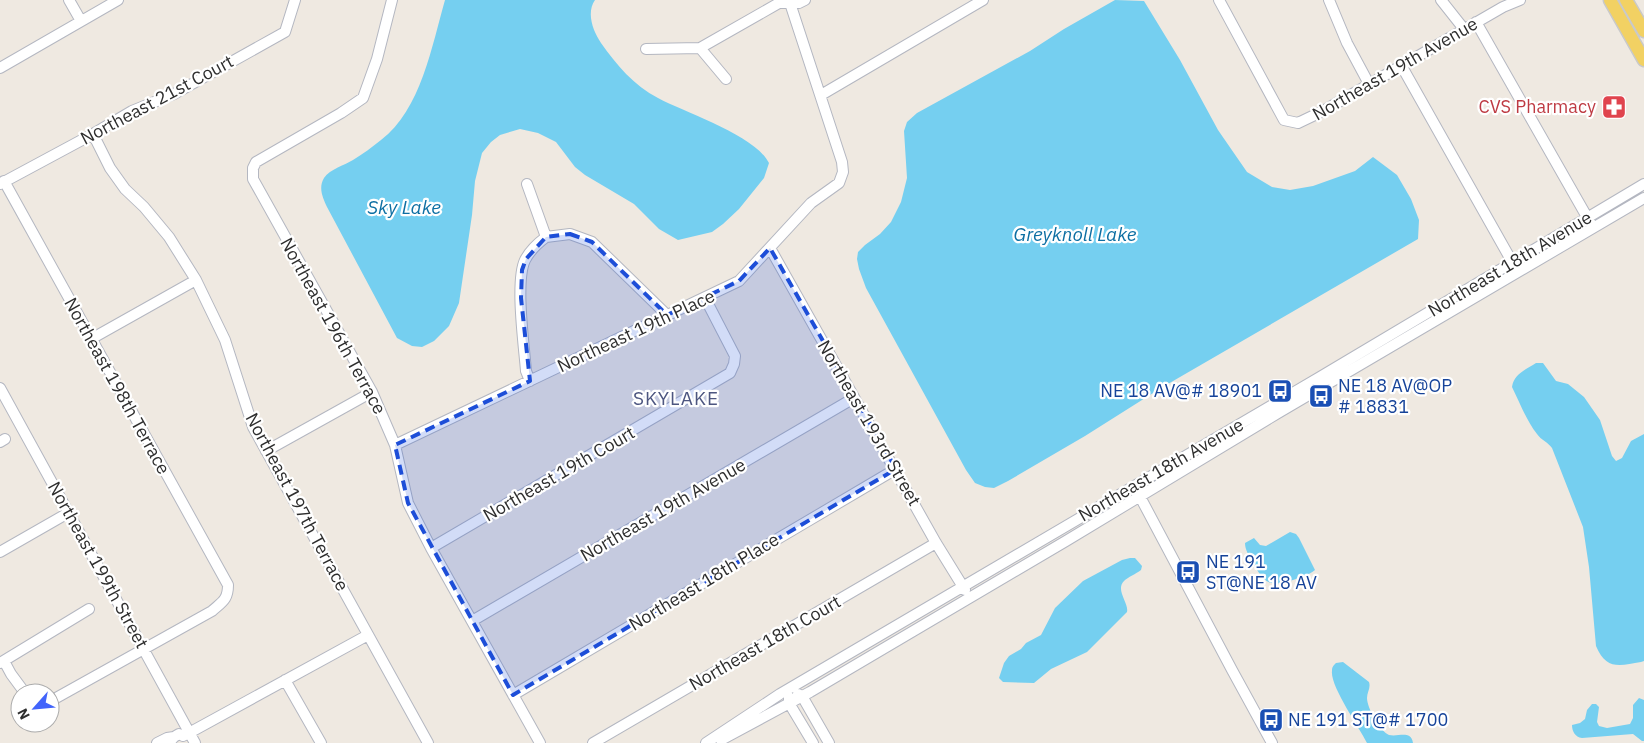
<svg xmlns="http://www.w3.org/2000/svg" width="1644" height="743" font-family="'IBM Plex Sans',sans-serif">
  <style>
    .water { fill: #75cff0 }
    .lines { fill: none; stroke-linecap: round; stroke-linejoin: round }
    .minor-casing { stroke: #b4b7c1; stroke-width: 12 }
    .major-casing { stroke: #c9c9c9; stroke-width: 15 }
    .minor { stroke: #fff; stroke-width: 10 }
    .major { stroke: #f2d163; stroke-width: 12 }
    .marked { fill: #1d4ed8; fill-opacity: 0.2; stroke: #1d4ed8; stroke-width: 4; stroke-dasharray: 10 6; stroke-linejoin: round }
    .labels { text-anchor: middle; stroke-width: 4.5; stroke-linejoin: round; paint-order: stroke }
    .street-label { font-size: 18px; fill: #2e2e2e; stroke: #fff }
    .health-label { font-size: 18px; fill: #be3a42; stroke: #fff; text-anchor: end }
    .transit-label { font-size: 18px; fill: #164399; stroke: #fff; text-anchor: start }
    .water-label { font-size: 19px; font-style: italic; fill: #0d6fa3; stroke: #fff }
    .neighbourhood-label { font-size: 19px; letter-spacing: 1px; fill: #4d5680; stroke: #fff }
  </style>
  <rect width="100%" height="100%" fill="#efe9e1"/>
  <!-- water -->
  <path class="water" d="M445 0H595C586 13 593 31 601 43 616 64 634 86 658 98 686 113 755 135 769 163L764 178 739 209 723 224 712 232 678 240 659 229 634 204 585 175 575 167 556 142 538 133 520 129 500 135 491 142 482 153 475 181 472 215 459 303 449 326 434 341 422 347 412 346 397 338 327 207C323 198 318 188 324 178 330 169 345 165 353 160 363 154 372 147 381 140 421 110 432 45 445 0Z
    M1115 0 1144 1 1180 60 1218 130 1247 172 1272 187 1290 190 1313 186 1355 171 1373 157 1397 175 1411 199 1419 220 1418 239 1161 388 1085 436 1008 481 994 488 985 487 975 483 966 470 866 288 859 269 857 259 858 252 865 245 880 234 891 222 901 202 907 178 904 131 907 122 917 113 1030 51 1064 29Z
    M1536 363H1543L1556 381 1568 384 1584 397 1600 420 1612 456 1616 461 1622 458 1631 441 1644 434V661L1641 662C1619 666 1606 670 1596 646L1589 567 1583 527 1552 448C1548 442 1541 440 1537 434 1526 420 1520 403 1512 387 1514 374 1525 370 1536 363Z
    M1290 532 1296 534 1299 538 1315 570C1309 575 1301 577 1293 580 1269 588 1264 583 1252 561 1249 555 1245 550 1245 543L1254 538 1260 545 1266 546Z
    M1130 558H1135L1142 566 1141 570C1136 574 1128 577 1124 581 1115 590 1129 603 1127 612L1087 652 1051 669 1034 683 1003 682 999 678 1004 663 1009 656 1021 649 1026 643 1041 635 1055 608 1083 581 1122 560Z
    M1343 662 1369 682C1371 688 1367 692 1367 698 1367 708 1380 731 1389 735 1399 737 1411 730 1413 743H1367C1359 727 1330 686 1332 671 1332 667 1333 666 1336 663Z
    M1639 698 1644 700V741H1642L1633 734 1582 738C1575 737 1572 731 1572 725L1580 723 1585 719 1587 710 1592 704H1596L1599 707 1597 722 1599 726 1607 728 1630 724 1633 718V705Z"/>
  <g class="lines">
    <defs>
      <path id="minor" d="M69 0 81 21
        M392 0 377 59 363 98 341 113 256 162 253 168V179L372 392 395 445 408 503 431 548 540 743
        M1219 0 1284 120 1298 123 1323 111 1503 7 1520 0
        M1329 0 1347 43 1369 84
        M1441 0 1464 29
        M1476 22 1591 224
        M700 48 779 3H799L805 0
        M646 49 700 48 726 79
        M1401 65 1515 267
        M0 68 118 0
        M821 95 983 0
        M93 134 110 168 125 189 144 207 169 237 196 280 225 340 253 427 428 743
        M4 181 228 585C228 600 222 602 212 611L56 698 50 699
        M0 184 93 134 132 111 174 94 285 32 295 0
        M527 184 546 237
        M546 237 570 234 592 242 667 315
        M770 248 936 543 965 590
        M91 339 196 280
        M530 381 526 371C524 345 515 281 525 260 530 250 538 243 546 237
        M0 388 195 743
        M0 442 5 439
        M395 445 739 281 811 203 839 183 843 172 842 162 789 0
        M266 451 372 392
        M1137 491 1232 670 1272 743
        M431 548 730 373 734 364 735 356 705 298
        M0 552 68 513
        M472 621 854 398
        M4 661 11 674 25 693
        M0 663 89 609
        M285 680 321 743
        M798 694 802 696 829 743
        M513 695 896 469
        M789 697V703L813 743
        M721 740 810 692 1066 541 1278 413 1644 198
        M157 743 167 738 174 737
        M169 743 174 737 179 734 183 736 189 733 368 635
        M593 743 936 543
        M706 743 780 694 872 640 1320 377 1644 184"/>
      <path id="major" d="M1610 0 1644 60
        M1626 0 1644 31"/>
    </defs>
    <!-- minor casing -->
    <use href="#minor" class="minor-casing"/>
    <!-- major casing -->
    <use href="#major" class="major-casing"/>
    <!-- minor -->
    <use href="#minor" class="minor"/>
    <!-- major -->
    <use href="#major" class="major"/>
  </g>
  <!-- marked area -->
  <path class="marked" d="M570 234 592 242 667 315 739 281 770 248 896 469 513 695 408 503 395 445 530 381 521 298 522 270 526 259 546 237Z"/>
  <!-- icons -->
  <defs>
    <symbol id="pharmacy-square" viewBox="-11 -11 22 22"><rect x="-9" y="-9" width="18" height="18" rx="4" fill="#e0444e" stroke="#fff"/><path d="M-2-6h4v4h4v4h-4v4h-4v-4h-4v-4h4Z" fill="#fff"/></symbol>
    <symbol id="bus-square" viewBox="-11 -11 22 22"><rect x="-9" y="-9" width="18" height="18" rx="4" fill="#1a4fb4" stroke="#fff"/><path d="M-5-6H5V4H4V6H2V4H-2V6H-4V4H-5ZM-3.5-4V0h7V-4ZM-3.5 1.2v1.5H-2V1.2ZM2 1.2v1.5H3.5V1.2Z" fill="#fff"/></symbol>
  </defs>
  <g fill-rule="evenodd">
    <use href="#pharmacy-square" x="1600" y="93" width="28" height="28"/>
    <use href="#bus-square" x="1266" y="377" width="28" height="28"/>
    <use href="#bus-square" x="1307" y="382" width="28" height="28"/>
    <use href="#bus-square" x="1174" y="558" width="28" height="28"/>
    <use href="#bus-square" x="1257" y="706" width="28" height="28"/>
  </g>
  <g class="labels">
    <!-- street labels -->
    <g class="street-label">
      <text transform="translate(1395 69) rotate(-30)" y="6">Northeast 19th Avenue</text>
      <text transform="translate(157 100) rotate(-28)" y="6">Northeast 21st Court</text>
      <text transform="translate(1510 264) rotate(-31)" y="6">Northeast 18th Avenue</text>
      <text transform="translate(333 326) rotate(61)" y="6">Northeast 196th Terrace</text>
      <text transform="translate(636 331) rotate(-25)" y="6">Northeast 19th Place</text>
      <text transform="translate(117 386) rotate(61)" y="6">Northeast 198th Terrace</text>
      <text transform="translate(869 423) rotate(60)" y="6">Northeast 193rd Street</text>
      <text transform="translate(1161 470) rotate(-30)" y="6">Northeast 18th Avenue</text>
      <text transform="translate(559 474) rotate(-30)" y="6">Northeast 19th Court</text>
      <text transform="translate(297 502) rotate(62)" y="6">Northeast 197th Terrace</text>
      <text transform="translate(663 510) rotate(-30)" y="6">Northeast 19th Avenue</text>
      <text transform="translate(98 565) rotate(61)" y="6">Northeast 199th Street</text>
      <text transform="translate(704 582) rotate(-31)" y="6">Northeast 18th Place</text>
      <text transform="translate(765 643) rotate(-30)" y="6">Northeast 18th Court</text>
    </g>
    <!-- health labels -->
    <g class="health-label">
      <text x="1596" y="113">CVS Pharmacy</text>
    </g>
    <!-- transit labels -->
    <g class="transit-label">
      <text x="1338" y="392">NE 18 AV@OP<tspan x="1338" dy="21"># 18831</tspan></text>
      <text x="1262" y="397" text-anchor="end">NE 18 AV@# 18901</text>
      <text x="1206" y="568">NE 191<tspan x="1206" dy="21">ST@NE 18 AV</tspan></text>
      <text x="1288" y="726">NE 191 ST@# 1700</text>
    </g>
    <!-- water labels -->
    <g class="water-label">
      <text x="404" y="214">Sky Lake</text>
      <text x="1075" y="241">Greyknoll Lake</text>
    </g>
    <!-- neighbourhood labels -->
    <g class="neighbourhood-label">
      <text x="676" y="405">SKYLAKE</text>
    </g>
  </g>
  <!-- north arrow -->
  <g transform="translate(35 708) rotate(243)"><circle r="24" fill="#ffffff" stroke="#ababab"/>
  <path d="M0-4L9 19L0 12L-9 19Z" fill="#4264fb"/>
  <text y="-8" font-size="14" font-weight="bold" text-anchor="middle" fill="#2e2e2e">N</text>
  </g>
</svg>
